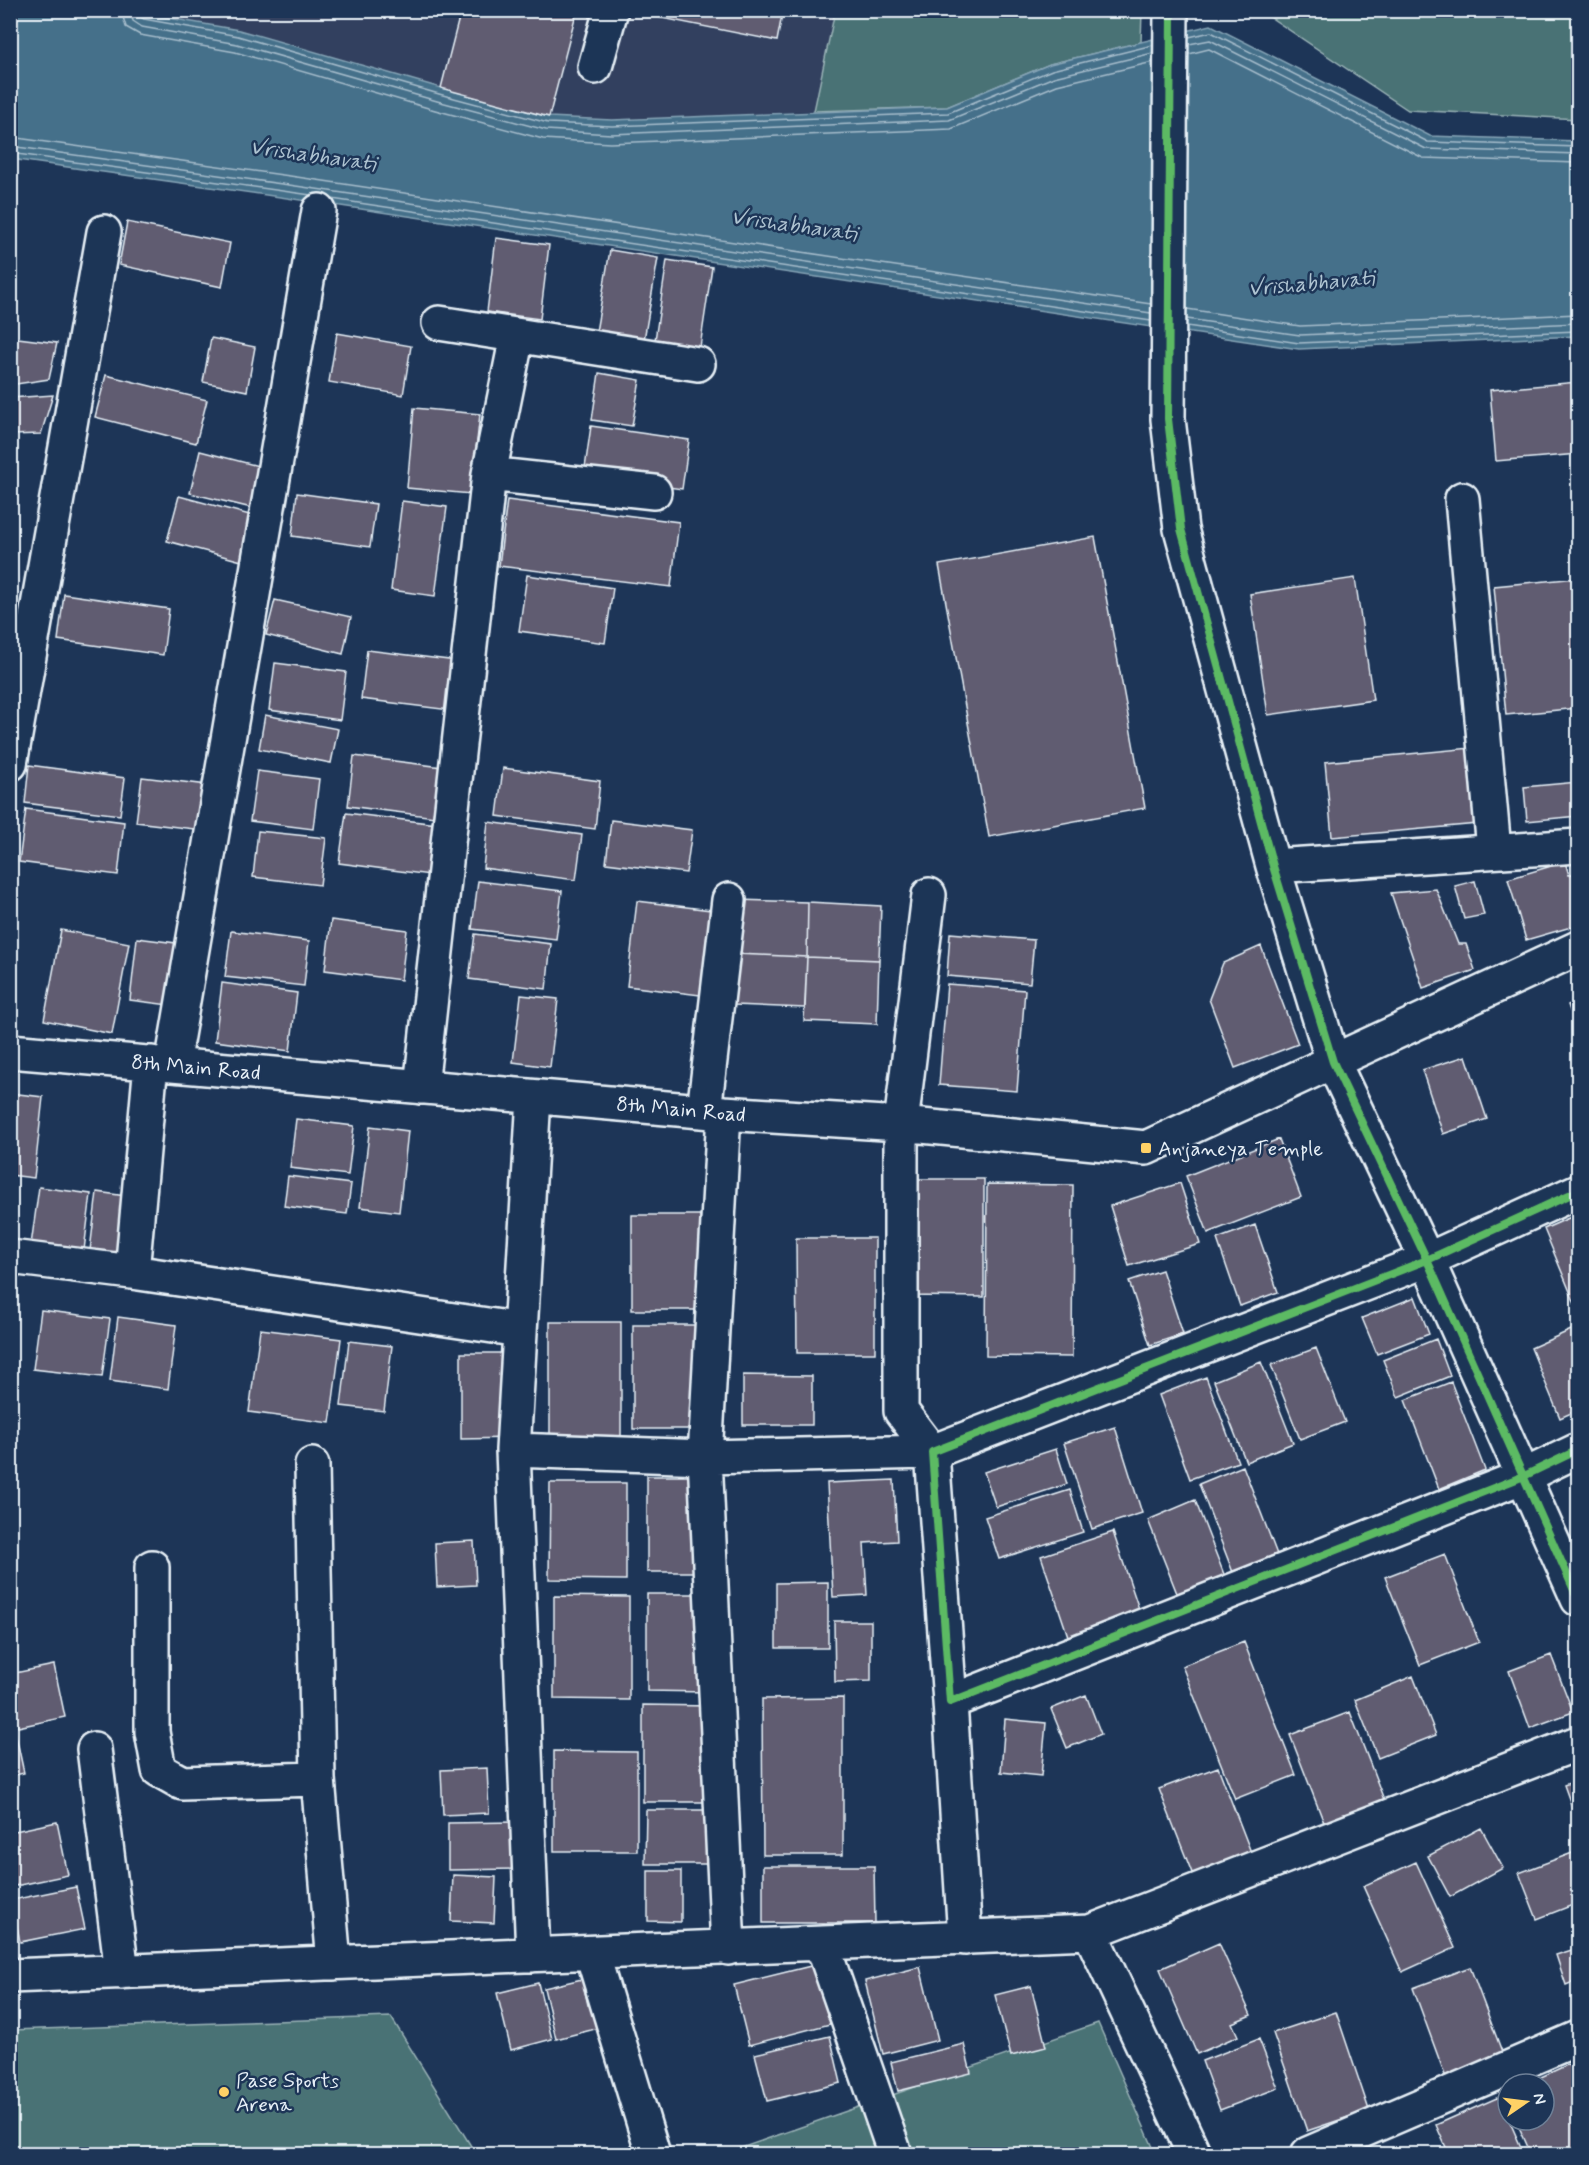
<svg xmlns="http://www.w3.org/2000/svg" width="1589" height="2165" font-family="Mynerve,sans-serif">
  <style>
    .built { fill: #31415f }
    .green { fill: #4a7275; stroke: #99b2b6; stroke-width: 1.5 }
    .water { fill: #45708a; stroke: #86a4b6; stroke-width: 1.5 }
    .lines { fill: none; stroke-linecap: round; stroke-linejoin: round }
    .shore { stroke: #a7bdcc; stroke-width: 1.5 }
    .building { fill: #615c71; stroke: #e8f1f8; stroke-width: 1.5 }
    .minor-casing { stroke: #e8f1f8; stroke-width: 38 }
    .minor { stroke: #1d3557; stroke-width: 33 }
    .cycleway-casing { stroke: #1d3557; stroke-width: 11 }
    .cycleway { stroke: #5cba63; stroke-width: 8 }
    .poi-dot { fill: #ffd166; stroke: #1d3557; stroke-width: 2 }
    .labels { text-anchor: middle; stroke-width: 5; stroke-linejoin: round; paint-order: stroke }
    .street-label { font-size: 21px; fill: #e8f1f8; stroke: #1d3557 }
    .poi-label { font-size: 21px; fill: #e8f1f8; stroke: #1d3557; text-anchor: start }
    .water-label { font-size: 22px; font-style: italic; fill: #afc4d2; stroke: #1d3557 }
  </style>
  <rect width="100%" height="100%" fill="#1d3557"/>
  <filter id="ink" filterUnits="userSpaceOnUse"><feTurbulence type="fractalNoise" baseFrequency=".0167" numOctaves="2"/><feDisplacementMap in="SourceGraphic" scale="12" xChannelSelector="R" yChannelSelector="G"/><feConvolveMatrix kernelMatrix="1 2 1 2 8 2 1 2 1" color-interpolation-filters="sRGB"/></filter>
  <g filter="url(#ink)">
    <!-- built -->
    <path class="built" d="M128 11H835L814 111 612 120 549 117 441 88 240 30Z"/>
    <!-- green -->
    <path class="green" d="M835 11H1142L1141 42 1050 64 947 107 814 111Z
      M1261 11H1578V119L1408 110Z
      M391 2017 476 2154H11V2030Z
      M1098 2023 1156 2154H724Z"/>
    <!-- water -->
    <path class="water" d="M11 11H128L239 30 441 88 549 117 612 120 947 107 1050 64 1211 25 1430 136 1578 141V336L1299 349 287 198 11 159Z"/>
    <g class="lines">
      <!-- shore -->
      <path class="shore" d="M121 10 126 27 140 35 235 52 435 110 543 139 610 143 951 129 1057 85 1153 62
        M130 10 133 21 142 27 237 44 437 101 546 130 611 134 949 120 1054 77 1153 53
        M138 10 139 16 144 19 238 36 439 94 548 123 612 126 948 113 1052 70 1153 45
        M1189 37 1211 32 1428 142 1578 147
        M1189 44 1210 40 1426 149 1578 154
        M1189 54 1209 49 1423 158 1578 163
        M10 137 290 176 1151 304
        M10 146 289 185 1151 313
        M10 153 311 195
        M332 199 1151 321
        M1187 309 1300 326 1578 314
        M1187 319 1300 335 1578 323
        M1187 326 1299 343 1578 331"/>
    </g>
    <!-- building -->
    <path class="building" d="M461 10H577L549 117 441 88Z
      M643 10H783L777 41 642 14Z
      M127 222 230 243 222 287 119 265Z
      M496 238 549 245 540 319 487 312Z
      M610 250 658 258 644 340 596 332Z
      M667 260 712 267 700 347 655 340Z
      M337 333 411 346 403 395 329 382Z
      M10 337 57 343 49 379 10 385Z
      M211 338 255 347 247 391 203 382Z
      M599 373 640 380 632 426 592 420Z
      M106 375 207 400 196 443 95 417Z
      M1578 382V454L1496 461 1490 390Z
      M53 395 41 434 10 435V398Z
      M414 408 480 414 471 494 407 488Z
      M591 426 689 440 682 489 584 475Z
      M200 451 270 469 260 510 190 493Z
      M297 493 376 504 370 547 292 536Z
      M179 496 261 518 249 563 167 541Z
      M507 500 679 522 671 587 499 566Z
      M402 501 447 507 435 596 391 590Z
      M1095 537 1145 808 989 837 939 565Z
      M527 575 613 588 605 643 519 631Z
      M1355 578 1373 700 1268 715 1250 594Z
      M1578 578V708L1506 715 1494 586Z
      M64 594 169 609 163 655 58 640Z
      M275 600 351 617 343 654 266 635Z
      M367 650 465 662 458 711 361 699Z
      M275 663 346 672 340 720 269 710Z
      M265 715 338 729 331 763 259 749Z
      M1471 748 1478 824 1332 837 1325 762Z
      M354 756 442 767 435 817 348 806Z
      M29 765 125 778 120 815 25 803Z
      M503 768 600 781 595 829 497 816Z
      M257 771 319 779 313 829 250 821Z
      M142 777 216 786 211 831 136 822Z
      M1578 782V816L1527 821 1524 787Z
      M26 809 124 822 118 875 19 862Z
      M346 813 437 824 430 875 339 863Z
      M611 820 692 830 686 873 606 863Z
      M488 822 582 835 576 880 483 868Z
      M258 831 326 838 320 885 253 877Z
      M1565 862 1569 875 1578 872V925L1526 940 1508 879Z
      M478 881 562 891 556 939 472 929Z
      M1475 881 1484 915 1464 919 1455 886Z
      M1436 889 1458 944H1466L1475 970 1423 988 1391 893Z
      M737 900 808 902 807 957 735 954Z
      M637 901 711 910 700 995 627 986Z
      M808 902 881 906 879 960 807 957Z
      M331 920 407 930 401 980 325 970Z
      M61 930 129 943 112 1034 44 1020Z
      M231 931 309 941 304 986 225 977Z
      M950 933 1034 940 1030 983 947 976Z
      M475 934 551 944 546 989 469 979Z
      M137 938 176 943 169 1005 130 1000Z
      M1261 946 1298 1044 1235 1068 1209 999 1223 963Z
      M735 954 807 957 805 1008 734 1005Z
      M807 957 879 960 877 1024 804 1021Z
      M222 983 297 993 290 1051 215 1041Z
      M947 984 1025 990 1017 1091 939 1085Z
      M521 995 558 999 550 1067 513 1062Z
      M1578 1001V1033L1568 1005Z
      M1466 1056 1487 1119 1443 1134 1422 1070Z
      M10 1093 43 1097 34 1178 10 1175Z
      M296 1119 354 1126 348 1175 290 1168Z
      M370 1126 408 1131 399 1212 360 1207Z
      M1279 1139 1301 1197 1208 1233 1186 1176Z
      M288 1176 351 1184 347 1214 284 1206Z
      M908 1179H984V1297L908 1296Z
      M1180 1183 1200 1244 1129 1266 1110 1206Z
      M987 1184 1073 1185 1072 1357 986 1356Z
      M39 1187 91 1194 83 1258 30 1252Z
      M97 1192 133 1197 125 1263 89 1259Z
      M1578 1214V1311L1544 1229Z
      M632 1215H700L701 1310H632Z
      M1255 1225 1278 1292 1240 1306 1217 1239Z
      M796 1238H875V1353H797Z
      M1162 1270 1183 1334 1150 1345 1129 1281Z
      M1415 1297 1429 1334 1377 1354 1362 1318Z
      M41 1310 110 1319 102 1377 33 1369Z
      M118 1317 176 1325 168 1389 110 1381Z
      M550 1322H621V1437H550Z
      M633 1325H701L700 1429H633Z
      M1578 1327V1410L1560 1418 1531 1348Z
      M260 1329 341 1339 330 1423 249 1412Z
      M1436 1339 1450 1376 1398 1397 1383 1360Z
      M349 1341 392 1346 384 1411 341 1406Z
      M1316 1348 1345 1422 1300 1439 1271 1365Z
      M461 1353H512L513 1438 461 1439Z
      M1261 1362 1293 1443 1246 1462 1214 1381Z
      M743 1375 812 1376V1425H743Z
      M1206 1377 1238 1462 1190 1479 1159 1395Z
      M1451 1382 1485 1470 1439 1489 1405 1400Z
      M1115 1427 1142 1513 1092 1529 1064 1443Z
      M1056 1449 1067 1484 996 1507 984 1472Z
      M1243 1466 1278 1557 1234 1575 1199 1484Z
      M647 1476H702V1572H647Z
      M894 1480 897 1541 864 1543 867 1595 833 1597 827 1483Z
      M550 1483H626V1580L549 1579Z
      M1070 1490 1083 1532 999 1559 985 1517Z
      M1195 1500 1227 1582 1180 1601 1148 1520Z
      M1113 1532 1142 1618 1070 1642 1041 1556Z
      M474 1541 476 1585 437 1587 435 1543Z
      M1445 1554 1479 1642 1420 1665 1385 1577Z
      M828 1582V1648H776V1583Z
      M647 1594H709L708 1692 647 1691Z
      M554 1596 629 1597V1700L554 1699Z
      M834 1621H871V1681L835 1682Z
      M1244 1642 1296 1775 1235 1799 1182 1666Z
      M1551 1655 1573 1712 1530 1728 1509 1671Z
      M54 1665 65 1717 18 1727 10 1692V1674Z
      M1413 1676 1436 1735 1378 1758 1355 1700Z
      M1086 1695 1101 1734 1067 1748 1051 1709Z
      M843 1698V1855H763L762 1699Z
      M643 1705 711 1706V1802H643Z
      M1350 1712 1388 1810 1328 1833 1290 1735Z
      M1005 1719 1046 1723 1041 1776 1001 1772Z
      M15 1731 24 1773 10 1776V1732Z
      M554 1751 637 1752V1851H554Z
      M1218 1767 1254 1860 1196 1883 1159 1789Z
      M487 1768 489 1813 443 1815 441 1770Z
      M1578 1780V1824L1564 1785Z
      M646 1810H713V1864H645Z
      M57 1822 68 1875 15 1886 10 1864V1832Z
      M523 1822 524 1869 448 1870V1823Z
      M1481 1828 1503 1868 1450 1897 1428 1856Z
      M1575 1852 1578 1861V1903L1537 1919 1519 1873Z
      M1416 1862 1455 1948 1402 1972 1363 1886Z
      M763 1866H874L875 1923H763Z
      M648 1871H681V1922L648 1921Z
      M453 1875 496 1877 494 1923 451 1921Z
      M76 1887 85 1929 20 1942 12 1900Z
      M1219 1943 1251 2015 1232 2023 1238 2036 1197 2054 1160 1969Z
      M1578 1948V1980L1566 1985 1556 1955Z
      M815 1965 830 2024 749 2045 734 1985Z
      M920 1967 938 2040 883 2054 865 1981Z
      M1470 1967 1504 2057 1446 2078 1413 1988Z
      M582 1979 588 2005 593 2004 599 2028 556 2039 544 1988Z
      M538 1983 552 2039 511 2050 497 1993Z
      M1031 1986 1046 2047 1011 2056 995 1995Z
      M1336 2012 1369 2110 1307 2131 1273 2033Z
      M830 2036 841 2083 767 2101 755 2054Z
      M1259 2039 1278 2088 1220 2110 1202 2061Z
      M964 2044 971 2073 898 2091 891 2062Z
      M1569 2064 1578 2085V2154H1531L1516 2120H1544V2084H1526Z
      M1499 2097 1524 2154H1449L1436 2125Z"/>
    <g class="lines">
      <defs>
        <path id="minor" d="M1171 10 1168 419 1181 529 1273 866 1333 1062 1427 1260 1578 1599
          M595 67 611 10
          M439 323 698 364
          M489 474 654 492
          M1462 499 1494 850
          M10 764 104 232
          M1273 866 1578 846
          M929 895 901 1124V1411L932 1452
          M10 1051 724 1113 901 1124 1146 1148 1578 948
          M172 1065 319 211
          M421 1087 489 474 517 336
          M704 1111 729 900
          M724 1113 705 1457 728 1948
          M1578 1191 1427 1260 932 1452 950 1702 1524 1476 1578 1450
          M10 1257 132 1272 520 1330
          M132 1272 151 1063
          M513 1450 705 1457 932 1452
          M312 1465 318 1779 334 1963
          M152 1567V1732L159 1770 182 1783 318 1779
          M950 1702 965 1938
          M94 1749 122 1972
          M822 1944 895 2154
          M592 1953 653 2154
          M533 1955 513 1450 534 1097
          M10 1976 1090 1932
          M1194 2154 1090 1932 1578 1743
          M1308 2154 1578 2038"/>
      </defs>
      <!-- minor casing -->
      <use href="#minor" class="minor-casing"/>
      <!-- minor -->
      <use href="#minor" class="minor"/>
      <defs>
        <path id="cycleway" d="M1171 10 1168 419 1181 529 1273 866 1333 1062 1427 1260 1578 1599
          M1578 1191 1427 1260 932 1452 950 1702 1524 1476 1578 1450"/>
      </defs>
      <!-- cycleway casing -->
      <use href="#cycleway" class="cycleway-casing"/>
      <!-- cycleway -->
      <use href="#cycleway" class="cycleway"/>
    </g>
  </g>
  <!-- markers -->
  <g class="poi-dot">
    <rect x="1140" y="1142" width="12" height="12" rx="3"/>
    <circle cx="224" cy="2092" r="6"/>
  </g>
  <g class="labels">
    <!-- street labels -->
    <g class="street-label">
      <text transform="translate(196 1067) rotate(5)" y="7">8th Main Road</text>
      <text transform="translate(681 1109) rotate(5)" y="7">8th Main Road</text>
    </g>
    <!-- poi labels -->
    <g class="poi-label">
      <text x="1158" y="1155">Anjaneya Temple</text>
      <text x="236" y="2087">Pase Sports<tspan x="236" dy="24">Arena</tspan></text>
    </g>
    <!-- water labels -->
    <g class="water-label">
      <text transform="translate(313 154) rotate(8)" y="8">Vrishabhavati</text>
      <text transform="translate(794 224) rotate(8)" y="8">Vrishabhavati</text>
      <text transform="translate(1311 282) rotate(-5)" y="8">Vrishabhavati</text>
    </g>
  </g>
  <!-- margin -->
  <rect width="1589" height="2165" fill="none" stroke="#1d3557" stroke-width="36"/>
  <rect x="18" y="18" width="1553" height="2129" fill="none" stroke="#e8f1f8" stroke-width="2" filter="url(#ink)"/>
  <!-- north arrow -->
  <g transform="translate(1526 2102) rotate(76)"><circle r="28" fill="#1d3557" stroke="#6e8097" stroke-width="1.5"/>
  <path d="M0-4.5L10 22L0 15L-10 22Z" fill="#ffd166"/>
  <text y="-9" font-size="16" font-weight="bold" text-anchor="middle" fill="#e8f1f8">N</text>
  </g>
</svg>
